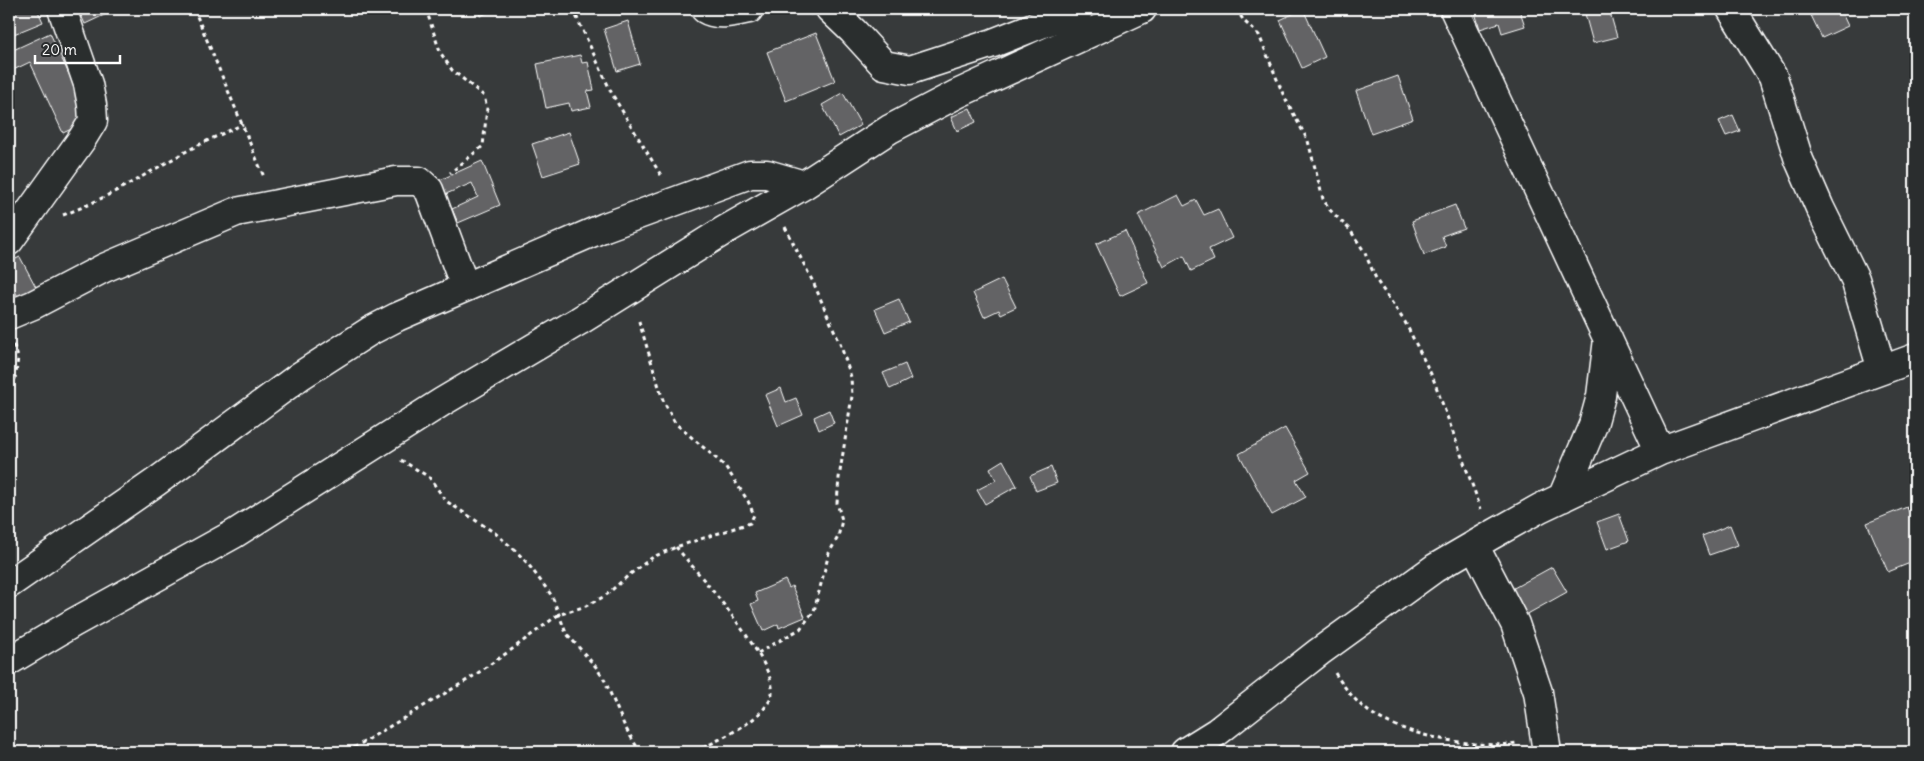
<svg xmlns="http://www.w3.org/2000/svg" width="1924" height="761" font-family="Delius,sans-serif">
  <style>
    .building { fill: #636465; stroke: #fff }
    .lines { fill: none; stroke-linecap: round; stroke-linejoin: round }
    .minor-casing { stroke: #fff; stroke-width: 31 }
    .path { stroke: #fff; stroke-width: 3; stroke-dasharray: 4 4; stroke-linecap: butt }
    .minor { stroke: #2a2d2e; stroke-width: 28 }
  </style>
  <rect width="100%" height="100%" fill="#373a3b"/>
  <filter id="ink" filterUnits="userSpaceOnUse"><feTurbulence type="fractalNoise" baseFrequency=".02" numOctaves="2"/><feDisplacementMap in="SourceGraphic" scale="10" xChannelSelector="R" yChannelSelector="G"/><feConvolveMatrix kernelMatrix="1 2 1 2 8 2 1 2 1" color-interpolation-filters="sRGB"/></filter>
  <g filter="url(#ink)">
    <!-- building -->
    <path class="building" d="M23 9H37L43 22 9 36V15Z
      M78 9H117L85 24Z
      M478 9H497L480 16Z
      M808 9H828L810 15Z
      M1303 9 1325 57 1302 68 1280 20Z
      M1474 9H1526L1520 11 1525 26 1502 33 1499 23 1480 29Z
      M1588 9H1609L1617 37 1593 43 1584 10Z
      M1808 9H1840L1848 26 1822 38Z
      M628 21 640 64 617 71 604 29Z
      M50 33 90 120 63 133 30 62 9 72V52Z
      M816 33 835 81 786 101 767 52Z
      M580 55 582 63 588 62 594 90 587 91 591 107 571 111 569 103 546 108 537 64Z
      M1398 76 1413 119 1371 134 1356 91Z
      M843 93 861 125 839 137 822 105Z
      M970 108 976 122 957 131 951 117Z
      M1733 115 1740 131 1726 136 1719 121Z
      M569 132 580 164 543 176 532 144Z
      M482 161 500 205 458 223 452 209 478 197 472 183 446 194 440 180Z
      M1178 195 1184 206 1196 200 1204 215 1218 209 1232 238 1209 249 1214 260 1191 271 1184 256 1164 267 1138 215Z
      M1455 205 1464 228 1442 236 1446 247 1424 255 1412 221Z
      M1125 231 1148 283 1120 296 1096 244Z
      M20 257 36 287 18 297 9 279V262Z
      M1002 279 1016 307 1001 314 999 310 984 317 973 293Z
      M899 299 909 322 885 332 875 309Z
      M905 364 911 379 890 389 883 373Z
      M781 388 786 402 796 398 803 415 778 426 765 395Z
      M829 410 834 423 819 430 814 417Z
      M1285 428 1310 472 1296 480 1306 497 1272 515 1239 454Z
      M1003 460 1017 486 985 504 977 490 996 480 990 468Z
      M1051 467 1057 483 1036 491 1030 476Z
      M1907 507 1915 527V561L1888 572 1867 523Z
      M1619 514 1629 541 1607 549 1597 522Z
      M1730 525 1738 545 1709 555 1702 536Z
      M1552 567 1567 592 1506 626 1492 600Z
      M785 580 789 588 792 586 805 617 779 628 778 624 763 631 751 604 758 601 755 593Z"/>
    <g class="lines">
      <defs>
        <path id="minor" d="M705 9C718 17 735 12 749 9
          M830 9 853 31 884 65 910 70 993 43 1079 9
          M1454 9 1660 451
          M1731 9 1773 77 1799 160 1820 208 1855 279 1882 370
          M9 241 82 139 93 121 92 105 88 84 62 9
          M9 315 33 305 104 268 236 212 396 181H419L429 190 465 287
          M1562 498 1593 425 1601 396 1608 339
          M1474 545 1515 624 1538 692 1547 752
          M9 584 156 482 300 376 370 331 397 317 605 227 750 174H767L804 185
          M9 661 73 623 234 534 442 402 579 321 725 230 804 185 890 129 957 94 1142 9
          M1185 752 1217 732 1319 652 1435 568 1490 536 1540 508 1660 451 1915 358"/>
      </defs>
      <!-- minor casing -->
      <use href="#minor" class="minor-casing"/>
      <!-- path -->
      <path class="path" d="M194 9 264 177
        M426 9 440 52 452 70 484 96 487 108 483 146 450 173
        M573 9 612 94 662 177
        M1236 9 1244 21 1259 35 1283 94 1308 141 1323 199 1330 210 1350 230 1364 251 1377 281 1405 322 1433 378 1481 509
        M63 215C107 199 147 173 187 151 205 141 225 133 243 124
        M1909 390 1915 410
        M9 403 16 374 18 357 12 341
        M401 460 429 477 446 501 495 533 516 551 528 564 552 596 566 633 596 667 605 681 625 727 640 752
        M676 547C697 572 777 662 772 693 772 696 770 701 768 703 756 724 716 740 696 752
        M758 653 800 629 814 611 829 553 838 537 842 520 837 503 839 478 852 396 851 377 841 346 814 284 785 227
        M1335 673C1344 687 1355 701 1368 711 1400 735 1478 750 1517 743
        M347 752 469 679 511 650 558 615 586 606 605 596 629 575 653 557 676 547 750 523 754 515 748 501 725 466 675 423 663 400 638 318"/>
      <!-- minor -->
      <use href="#minor" class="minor"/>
    </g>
  </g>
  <!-- margin -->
  <rect width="1924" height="761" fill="none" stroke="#2a2d2e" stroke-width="30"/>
  <rect x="15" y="15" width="1894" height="731" fill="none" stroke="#fff" stroke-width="2" filter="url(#ink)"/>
  <!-- scale -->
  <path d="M35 55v8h85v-8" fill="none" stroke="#ffffff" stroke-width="2.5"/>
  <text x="42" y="55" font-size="15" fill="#ffffff" stroke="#2a2d2e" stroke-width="4" paint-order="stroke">20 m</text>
</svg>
